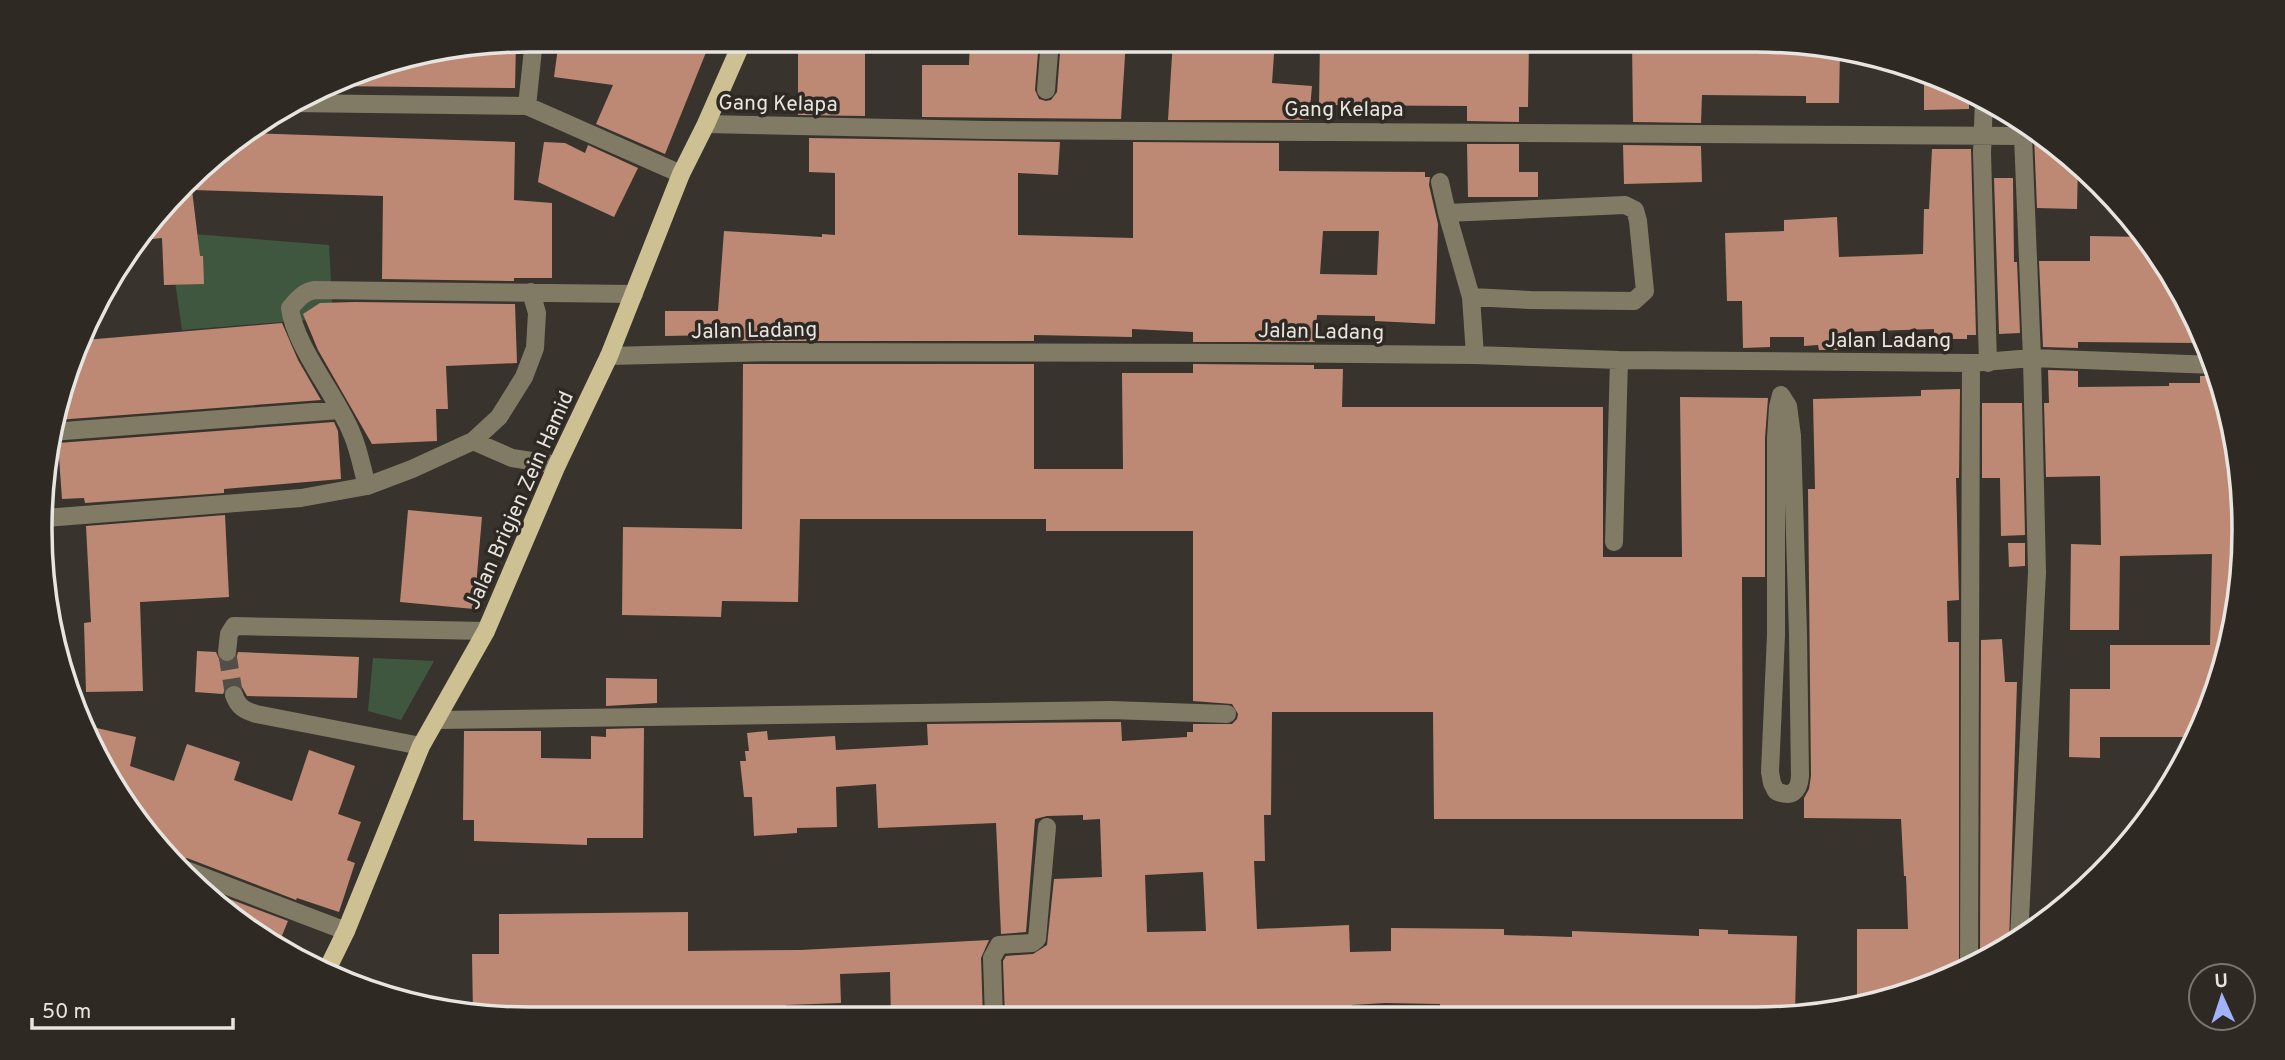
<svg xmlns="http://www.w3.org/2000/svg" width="2285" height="1060" font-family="Overpass,sans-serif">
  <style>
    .green { fill: #40573f }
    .building { fill: #bd8974; fill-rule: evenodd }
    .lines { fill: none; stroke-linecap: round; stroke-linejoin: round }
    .minor-tunnel { stroke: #524f48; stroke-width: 18; stroke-dasharray: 18 9; stroke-linecap: butt }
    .minor { stroke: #817b66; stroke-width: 18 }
    .major { stroke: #cdc194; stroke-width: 18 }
    .labels { text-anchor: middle; stroke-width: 7; stroke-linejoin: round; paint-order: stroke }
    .street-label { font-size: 21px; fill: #e8e5e1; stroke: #2e2a23 }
    .rim { fill: none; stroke: #e8e5e1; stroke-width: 3.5 }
  </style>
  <rect width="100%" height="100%" fill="#38342d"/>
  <!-- green -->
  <path class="green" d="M168 232 329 245 333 318 182 330Z
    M373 658 434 661 401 720 368 711Z"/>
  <!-- building -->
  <path class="building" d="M559 40H711L665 154 596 124 613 85 554 77Z
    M798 40H865V116L798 115Z
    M970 40H1039L1035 90 1039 99 1046 101 1051 100 1057 92 1061 40H1126L1121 119 922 117V65H969Z
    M1173 40H1275L1272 83 1312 86 1309 120H1168Z
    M1320 40H1529L1528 107H1519V122L1467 121V106L1319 105Z
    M1632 40 1758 41 1840 49 1839 103H1806V96L1702 95 1701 123 1633 122Z
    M516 43 515 88 330 86 372 66Z
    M1924 72 1942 77 1969 92V109L1924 110Z
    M2027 123 2078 165 2077 209 2037 208 2034 136Z
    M247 133 515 142 514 200 552 203V278H514V281L382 279 383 196 192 190 200 256H203L204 284 164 285 162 238 143 240 207 162Z
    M809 138 1060 142 1058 175 1018 173V235L1133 238V142L1279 143V171L1425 172V177H1430L1429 185 1438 224 1435 324 1375 321V316L1317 315 1315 342H1193V332L1132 329V337L1034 335V341H743L716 338 717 335 665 336V311H718L724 231 822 237V234L835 235V173L809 172ZM1323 231H1379L1377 275 1320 274Z
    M544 142 565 143 585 153 588 145 638 168 614 217 538 182Z
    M1467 144H1519V172H1538V197H1468Z
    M1623 145 1701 146 1702 182 1624 184Z
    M1932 149H1971L1976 335H1967V339H1934V329L1843 332 1844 350H1819L1818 345 1804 346V337H1770V347L1743 348 1742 301H1727L1725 233 1784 231V220L1837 217 1839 257 1923 254 1924 209H1929Z
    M1994 178H2013L2014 262H2017L2020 333 1999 334Z
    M2090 236 2145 237 2162 258 2207 342 2211 354 2200 353 2199 343 2078 342V348L2043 347 2039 261H2090Z
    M355 302 515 304 517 363 446 366 448 409H436L437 441 372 444 318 350 303 314 320 303Z
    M282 323 298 360 321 400 57 420 85 340Z
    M743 364H1034V469H1123L1122 373H1193V364L1314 365V369H1343L1342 407H1603V557H1682L1680 397 1768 398 1765 438V577H1742L1743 819H1434L1433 712H1272L1271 815H1264L1265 861H1254L1257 929 1349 925 1350 952 1391 951V928L1504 929V935L1572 937V931L1699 936V929L1728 930V934L1797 936 1795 1012 1726 1010V1013L1650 1009V1016H1569L1477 1013V1009H1440V1004L1385 1003 1352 1005 1353 1017H1259V1012H1162V1018H1005L1003 961 1006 956 1033 954 1047 945 1054 879 1102 877 1100 819 1083 820V815L1047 816 1035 819 1026 932 1001 934 996 823 878 828 876 784 836 787 837 827 797 828V833L754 836 752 797H744L740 761H746L745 751H749L747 733 767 731 768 740 835 736 836 750 928 745 927 724 1121 722 1122 741 1187 737V732H1193V724H1232L1237 719 1238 714 1232 704 1193 701V531H1046V519H800L798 602 722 601 721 617 622 615 623 527 742 529ZM1203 872 1206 931 1147 932 1145 875Z
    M2048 370 2078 371V387L2169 386V383H2200V376H2217L2235 434 2245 530 2235 625 2208 717 2196 737H2100V758L2069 757 2070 689H2110V645H2210L2212 554 2120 556 2119 630H2070L2071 544 2101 545 2100 476 2046 477 2044 403H2049Z
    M1960 389 1959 478H1956L1959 600 1947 601 1948 642H1959V973L1943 982 1857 1005V929H1908L1906 876H1904L1901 819 1804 818V798L1809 789 1811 776 1808 489H1815L1813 399 1921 396V390Z
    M1982 403H2022L2025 535 2001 536 2000 478H1982Z
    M334 422 338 431 341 479 224 489V493L85 503 84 498 62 499 58 443Z
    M408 510 482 517 474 609 400 602Z
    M225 515 229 597 140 602 143 691 86 692 84 623 91 622 86 526Z
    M2008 543H2025V566L2009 567Z
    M2002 639 2005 682H2017L2009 944 1980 961 1981 640Z
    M197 651 216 652 220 661 226 663 236 659 238 652 359 657 357 698 247 696 242 687 235 684 226 687 223 694 195 692Z
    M606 678 657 679V703L606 706Z
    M88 726 136 737 130 766 174 781 187 744 240 762 234 780 292 801 309 750 355 766 338 814 361 822 347 860 355 863 339 912 297 898 296 900 187 858 176 860 106 775Z
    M644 728 643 838H587V845L474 841V820H463L464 731H541V758L591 759V736L606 737V729Z
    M198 887 288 921 279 943 207 898Z
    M688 912V951L801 950 989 940 981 958 983 1018 891 1019 890 972 840 974 841 1003 786 1005V1019L530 1020 473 1014 472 954H499V914Z"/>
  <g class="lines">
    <!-- minor-tunnel -->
    <path class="minor-tunnel" d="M227 652 234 695"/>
    <!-- minor -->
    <path class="minor" d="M1046 90 1050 40
      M1984 100 1982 153 1988 363
      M291 103 527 106 681 174
      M527 106 534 40
      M706 124 986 130 2023 136 2032 358 2037 572 2019 939
      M1440 182 1447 213
      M531 292 537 313 535 348 524 377 499 417 473 441 412 469 367 486C362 468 359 450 352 434 337 396 295 347 290 308 298 299 303 292 315 290L634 294
      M1471 297 1447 213 1625 205 1635 210 1638 221 1645 291 1634 301 1530 300 1471 297 1475 355
      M609 356 769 352 1242 353 1475 355 1619 360 1971 363 2032 358 2214 365
      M1781 395 1788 406 1792 436 1798 634 1800 776C1799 792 1791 798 1776 791L1772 783 1770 772 1776 635V438L1778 407Z
      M51 432 340 410
      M473 441 512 458 557 465
      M42 510 45 518 301 498 367 486
      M1614 542 1619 360
      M227 652 229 634 234 626 486 631
      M234 695C238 707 244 710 256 714L421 746
      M436 720 1111 710 1227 714
      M183 869 346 931
      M1969 967 1971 363
      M994 1018 992 958 999 945 1032 943 1037 939 1047 827"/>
    <!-- major -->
    <path class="major" d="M326 972 346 931 421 746 486 631 557 465 609 356 681 174 706 124 743 40"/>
  </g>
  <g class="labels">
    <!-- street labels -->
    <g class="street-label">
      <text transform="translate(778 103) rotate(1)" y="7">Gang Kelapa</text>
      <text x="1344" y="116">Gang Kelapa</text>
      <text transform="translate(754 330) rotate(-1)" y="7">Jalan Ladang</text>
      <text transform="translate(1321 331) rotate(1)" y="7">Jalan Ladang</text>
      <text x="1888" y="347">Jalan Ladang</text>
      <text transform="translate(519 500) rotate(-66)" y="7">Jalan Brigjen Zein Hamid</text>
    </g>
  </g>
  <!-- crop -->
  <path d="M0 0H2285V1060H0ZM529 52H1755A477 477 0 0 1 2232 529V530A477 477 0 0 1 1755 1007H529A477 477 0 0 1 52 530V529A477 477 0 0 1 529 52Z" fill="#2e2a23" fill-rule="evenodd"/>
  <path class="rim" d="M529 52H1755A477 477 0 0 1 2232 529V530A477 477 0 0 1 1755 1007H529A477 477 0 0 1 52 530V529A477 477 0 0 1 529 52Z"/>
  <!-- north arrow -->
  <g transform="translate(2222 997) rotate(357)"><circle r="33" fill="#2e2a23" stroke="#78756f" stroke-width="2"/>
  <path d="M0-5L12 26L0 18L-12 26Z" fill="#a2b2fd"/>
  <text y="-10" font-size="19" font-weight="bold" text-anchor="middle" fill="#e8e5e1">U</text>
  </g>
  <!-- scale -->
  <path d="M32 1018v10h201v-10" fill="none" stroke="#e8e5e1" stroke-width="3.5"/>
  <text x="42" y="1018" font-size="21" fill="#e8e5e1" stroke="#2e2a23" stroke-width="5" paint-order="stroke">50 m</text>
</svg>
